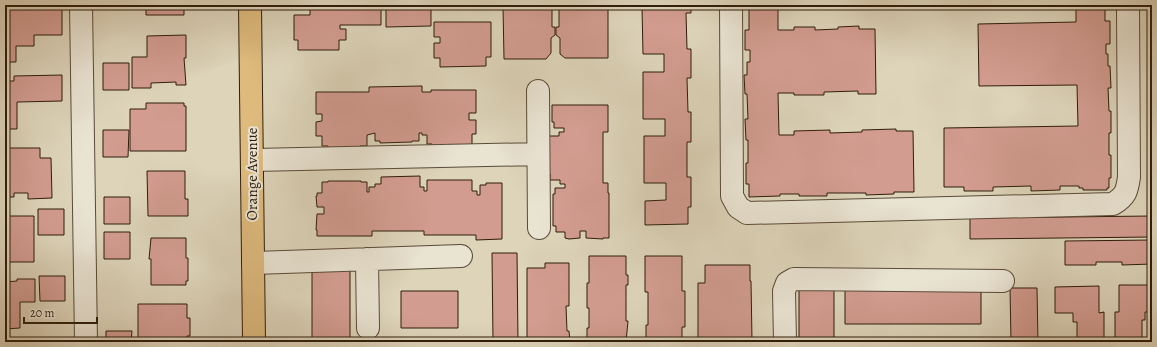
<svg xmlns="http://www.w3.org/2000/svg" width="1157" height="347" font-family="Alegreya,serif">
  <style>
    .building { fill: #d29c90; stroke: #2f1d0c }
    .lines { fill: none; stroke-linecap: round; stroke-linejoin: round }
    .minor-casing { stroke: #5a4b38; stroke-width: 24 }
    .major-casing { stroke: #2f1d0c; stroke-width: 24 }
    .minor { stroke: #e9e3d2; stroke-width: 22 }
    .major { stroke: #deba7d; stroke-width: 22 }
    .labels { text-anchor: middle; stroke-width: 4; stroke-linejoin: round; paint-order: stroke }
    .street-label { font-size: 15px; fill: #2f1d0c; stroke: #e9e3d2 }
  </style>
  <rect width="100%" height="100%" fill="#ddd4ba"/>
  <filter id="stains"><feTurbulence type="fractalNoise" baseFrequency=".005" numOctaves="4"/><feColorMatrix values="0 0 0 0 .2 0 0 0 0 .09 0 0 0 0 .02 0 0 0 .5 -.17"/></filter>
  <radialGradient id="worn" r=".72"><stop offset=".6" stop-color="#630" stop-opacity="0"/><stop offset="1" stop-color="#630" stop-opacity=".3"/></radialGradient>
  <!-- building -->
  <path class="building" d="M146 5H184V15H146Z
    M310 5H381V25H340V29H346V40H339V50H298V40H294V15H310Z
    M386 5H431V26L386 27Z
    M527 5 552 7V27H555V35L551 38V53L546 59H504L503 7H527Z
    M570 5 608 6V58H565L560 54V38L556 35V27H559V6H570Z
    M662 5H691V13H686L687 49H691V78H687L688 112H691V142H687V177H691V207H688V224L645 225V201L666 200V183H644V136H665V119H643V72H664V54H643L642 8 662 7Z
    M749 5H778V30H794V27H815V30L838 29V27L859 26V29H875L876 94H858V91L824 92V95H794V93H778L779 135H794V131L830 130V133L862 132V130L896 129V131H913L914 192H894V194L866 195V193H827V196H799V194H780V196L749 197V184H746V163H748V140H746L745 119H748L747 94H745L744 75H747V62H750V50H745V30H749Z
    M1076 5H1105V21H1110V44H1106V54H1108V66H1110L1111 88H1108L1109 111H1111V133H1109V155H1111V178H1109V188H1107V190H1083V188H1079V186H1060V190L1031 191V186L993 187V191H964V187H944V128L1078 126 1077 85 979 86 978 24 1076 22Z
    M62 8V35H34V46H16V62H5V9Z
    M434 22H491V57H486V66L440 67V58H434V43H440V37H434Z
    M186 35V58H184L186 85H176V82L151 83V88H132V57H147V36Z
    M103 63H129V90H103Z
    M62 75V101L17 102V129H5V81H14V76Z
    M422 86V92H431V90H476V113H469V120H476V134H472V145L432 147V144H427V135H422V133H419V141H412V142L380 143V141H375V133L367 135V146H360V147L328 148V146H322V136H316V122L322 121V114H316V92H369V87Z
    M146 103H184V106H186V151H130V109H146Z
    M552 105H608V132H603V183H608V193H609V238H603V239L586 238V231H580V238L569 239 565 238V232H556V226H553V194H555V188H565V184H560V180H550V174H548L549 136H559V132H564V128H554V122H552Z
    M103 130H129L128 157H103Z
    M5 145H9V148H40V158H51L52 198 28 199V193H14V197H5Z
    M147 171H185V199H188V216H148Z
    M420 176V187H424V191H427V180H472V191H477V195H480V185H486V183H502V239L476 240V235H424V231H372V236H317V230H316L317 214H324V207H317L316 196H317V193H322V182H328V181H361V182H367V192H369V187H375V184H381V177Z
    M104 197H130V224H104Z
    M38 209H64V235H38Z
    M5 216H34V262H5Z
    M1152 216V237L970 239V218Z
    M104 232H130V259H104Z
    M151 238H186V258H188V281H186V285H151V259H149Z
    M1152 240V264L1122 265V262H1096V265H1065V241Z
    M492 253H517L518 342H493Z
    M589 256H626V275H628V285H626V321H628L626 342H587V328H589V308H587V283H589Z
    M645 256H682V291H685V327H682V342H646V325H648V292H645Z
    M545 263H569V306H566L567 331H569L570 342H528V339H527V268H545Z
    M705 265H750V281H751L752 341 698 342V283H705Z
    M312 266H350V342H312Z
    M39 276H65V301H40Z
    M17 279H35V302H20V328L5 329V282L17 281Z
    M1119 285H1152V312H1145V320H1142V342H1115V312H1119Z
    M1099 286V313L1104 312V342H1077V322H1073V313H1055V287Z
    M1010 288H1037L1038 342H1011Z
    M845 289H981V324H845Z
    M799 290H834V342H799Z
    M401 291H458V328H401Z
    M138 304H187V318H190V336H187V342H138Z
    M106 331H132L131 342H106Z
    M931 340H981V342H931Z"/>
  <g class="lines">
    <defs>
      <path id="minor" d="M81 5 86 342
        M731 5 732 196 738 207 747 213 1113 204C1126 196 1127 191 1129 177L1128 5
        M538 91 539 228
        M252 160 538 154
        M367 259 368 328
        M253 263 461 256
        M785 342 784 291 787 283 794 279 1003 281"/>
      <path id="major" d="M250 5 254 342"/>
    </defs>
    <!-- minor casing -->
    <use href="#minor" class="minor-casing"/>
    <!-- major casing -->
    <use href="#major" class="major-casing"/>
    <!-- minor -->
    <use href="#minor" class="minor"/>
    <!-- major -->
    <use href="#major" class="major"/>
  </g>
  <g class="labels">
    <!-- street labels -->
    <g class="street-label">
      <text transform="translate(252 174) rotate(-90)" y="5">Orange Avenue</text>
    </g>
  </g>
  <!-- margin -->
  <rect width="1157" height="347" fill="none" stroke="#ddd4ba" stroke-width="20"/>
  <rect x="6" y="6" width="1145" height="335" fill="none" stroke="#2f1d0c" stroke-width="2"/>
  <rect x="10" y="10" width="1137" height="327" fill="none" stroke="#2f1d0c"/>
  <!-- scale -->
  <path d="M24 317v6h73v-6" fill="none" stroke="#2f1d0c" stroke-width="2"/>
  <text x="30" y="317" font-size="12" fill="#2f1d0c" stroke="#e9e3d2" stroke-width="3" paint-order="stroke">20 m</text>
  <rect width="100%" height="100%" filter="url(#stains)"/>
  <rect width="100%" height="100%" fill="url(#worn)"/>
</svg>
